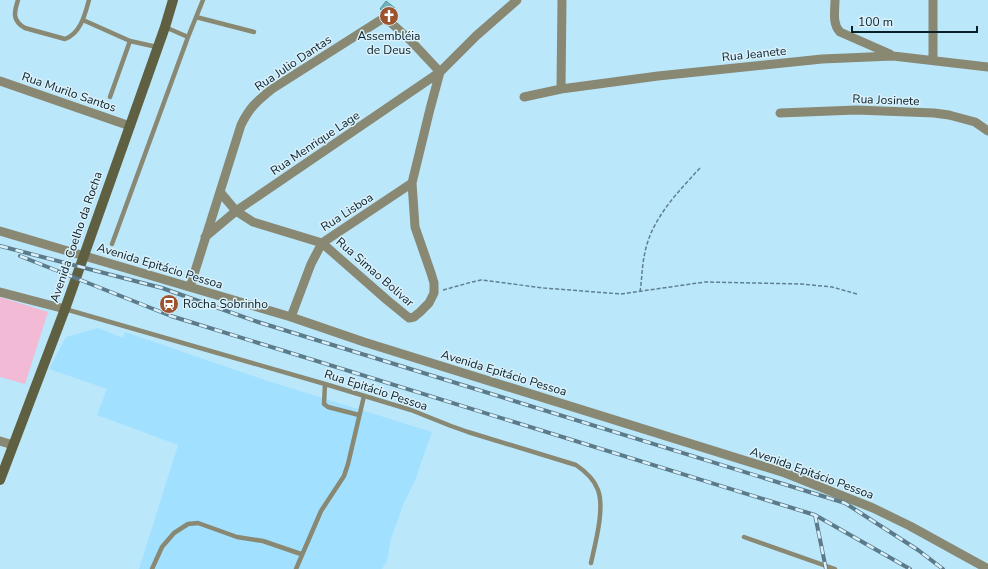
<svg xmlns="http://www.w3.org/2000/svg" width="988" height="569" font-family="'Nunito Sans',sans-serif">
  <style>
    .built { fill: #a1e1ff }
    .green { fill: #f2bad5 }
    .building { fill: #72b2bb; stroke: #54949d }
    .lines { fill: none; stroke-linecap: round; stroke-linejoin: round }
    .path { stroke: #5f808e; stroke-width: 1.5; stroke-dasharray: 4 2; stroke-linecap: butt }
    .service { stroke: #888873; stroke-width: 4.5 }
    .minor { stroke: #888873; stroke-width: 9 }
    .secondary { stroke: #5f5f41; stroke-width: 10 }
    .rail-casing { stroke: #5b7b8a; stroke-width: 4 }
    .rail { stroke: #daf0fa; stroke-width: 2.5; stroke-dasharray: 8; stroke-linecap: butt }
    .labels { text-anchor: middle; stroke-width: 3; stroke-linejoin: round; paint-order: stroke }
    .poi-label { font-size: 12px; fill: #091f28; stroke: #daf0fa }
    .street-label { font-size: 12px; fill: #091f28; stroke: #daf0fa }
  </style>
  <rect width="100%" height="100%" fill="#bbe7fb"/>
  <!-- built -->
  <path class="built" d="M98 328 123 338 125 332 268 381 432 432 414 483 403 505 391 539 387 561 382 569H139L178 445 97 415 107 389 49 369 66 337Z"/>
  <!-- green -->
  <path class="green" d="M0 297 48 312 25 384 0 377Z"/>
  <!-- building -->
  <path class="building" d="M386 1 395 8 389 16 380 9Z"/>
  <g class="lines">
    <!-- path -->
    <path class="path" d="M443 290 472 282 481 280 544 288 621 294 705 282 801 284 832 287 857 294
      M640 292C642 278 642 265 645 252 652 218 678 192 700 168"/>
    <!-- service -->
    <path class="service" d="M18 0C14 12 12 21 25 28L65 39C81 33 85 14 89 0
      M196 17 254 32
      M83 20 130 41 157 47
      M188 37 203 0
      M110 97 130 41
      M112 244 188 37 165 27
      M65 309 325 384 411 410 451 426 468 432 576 465C585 471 594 479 598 490 605 509 595 544 591 563
      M325 384 324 404 328 407 359 415
      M744 537 835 569
      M152 569 162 547 174 533 188 524 198 523 237 537 263 541 301 554
      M296 569 321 511 344 476 348 464 364 396"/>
    <!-- minor -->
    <path class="minor" d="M835 0C835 11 832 24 840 32L890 54
      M933 0V60
      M0 81 130 126
      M561 89 562 0
      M524 97 561 89 658 76 822 59 893 56 988 67
      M780 113 856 110 934 113 949 115 975 122 988 131
      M220 192 236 211 253 222 322 243 387 300 409 318 414 317 420 312 429 303 434 293V283L431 273 415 227 412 183 430 109 440 72 476 36 517 0
      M0 231 291 317 364 342 785 473 873 508 910 526 988 569
      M190 287 241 125C250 107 256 102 272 89L379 21 383 19 388 20 411 41 440 72 236 211 205 237
      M0 292 65 309
      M291 317 311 264 322 243 412 183
      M0 441 13 445"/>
    <!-- secondary -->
    <path class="secondary" d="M0 480 65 309 165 27 173 0"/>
    <defs>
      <path id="rail" d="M0 246 162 288 258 322 845 503 918 550 943 569
        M20 256 171 316 815 515 910 569
        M815 515 826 569"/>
    </defs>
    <!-- rail casing -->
    <use href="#rail" class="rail-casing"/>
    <!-- rail -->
    <use href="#rail" class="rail"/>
  </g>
  <!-- icons -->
  <defs>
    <symbol id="church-disc" viewBox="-11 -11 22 22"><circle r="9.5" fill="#9b542d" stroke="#daf0fa"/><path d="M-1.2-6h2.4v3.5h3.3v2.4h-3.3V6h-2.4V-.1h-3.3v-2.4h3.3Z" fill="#fff"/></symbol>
    <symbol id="station-disc" viewBox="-11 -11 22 22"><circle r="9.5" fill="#9b542d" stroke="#daf0fa"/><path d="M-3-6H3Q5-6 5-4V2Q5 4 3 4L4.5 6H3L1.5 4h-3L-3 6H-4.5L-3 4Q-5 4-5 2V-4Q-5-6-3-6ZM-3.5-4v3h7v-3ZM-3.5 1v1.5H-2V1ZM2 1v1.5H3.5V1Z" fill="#fff"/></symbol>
  </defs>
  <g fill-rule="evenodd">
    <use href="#church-disc" x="378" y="5" width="22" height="22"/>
    <use href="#station-disc" x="158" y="293" width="22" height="22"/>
  </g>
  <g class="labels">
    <!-- poi labels -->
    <g class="poi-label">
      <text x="389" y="40">Assembléia<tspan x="389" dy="14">de Deus</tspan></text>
      <text x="183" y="308" text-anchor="start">Rocha Sobrinho</text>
    </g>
    <!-- street labels -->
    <g class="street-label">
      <text transform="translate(754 54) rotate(-6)" y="4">Rua Jeanete</text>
      <text transform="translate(293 63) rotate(-34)" y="4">Rua Julio Dantas</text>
      <text transform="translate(69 92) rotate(19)" y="4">Rua Murilo Santos</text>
      <text transform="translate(886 100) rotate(2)" y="4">Rua Josinete</text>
      <text transform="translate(315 143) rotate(-34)" y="4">Rua Menrique Lage</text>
      <text transform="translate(347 212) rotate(-33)" y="4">Rua Lisboa</text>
      <text transform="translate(76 237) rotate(-71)" y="4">Avenida Coelho da Rocha</text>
      <text transform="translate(160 266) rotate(17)" y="4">Avenida Epitácio Pessoa</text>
      <text transform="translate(375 272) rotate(41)" y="4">Rua Simao Bolivar</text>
      <text transform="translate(504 373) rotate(17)" y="4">Avenida Epitácio Pessoa</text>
      <text transform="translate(376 390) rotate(18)" y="4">Rua Epitácio Pessoa</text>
      <text transform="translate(812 473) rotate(20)" y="4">Avenida Epitácio Pessoa</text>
    </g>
  </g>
  <!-- scale -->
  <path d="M852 26v6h125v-6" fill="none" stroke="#091f28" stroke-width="2"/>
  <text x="858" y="26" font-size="12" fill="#091f28" stroke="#daf0fa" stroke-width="3" paint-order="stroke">100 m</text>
</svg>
